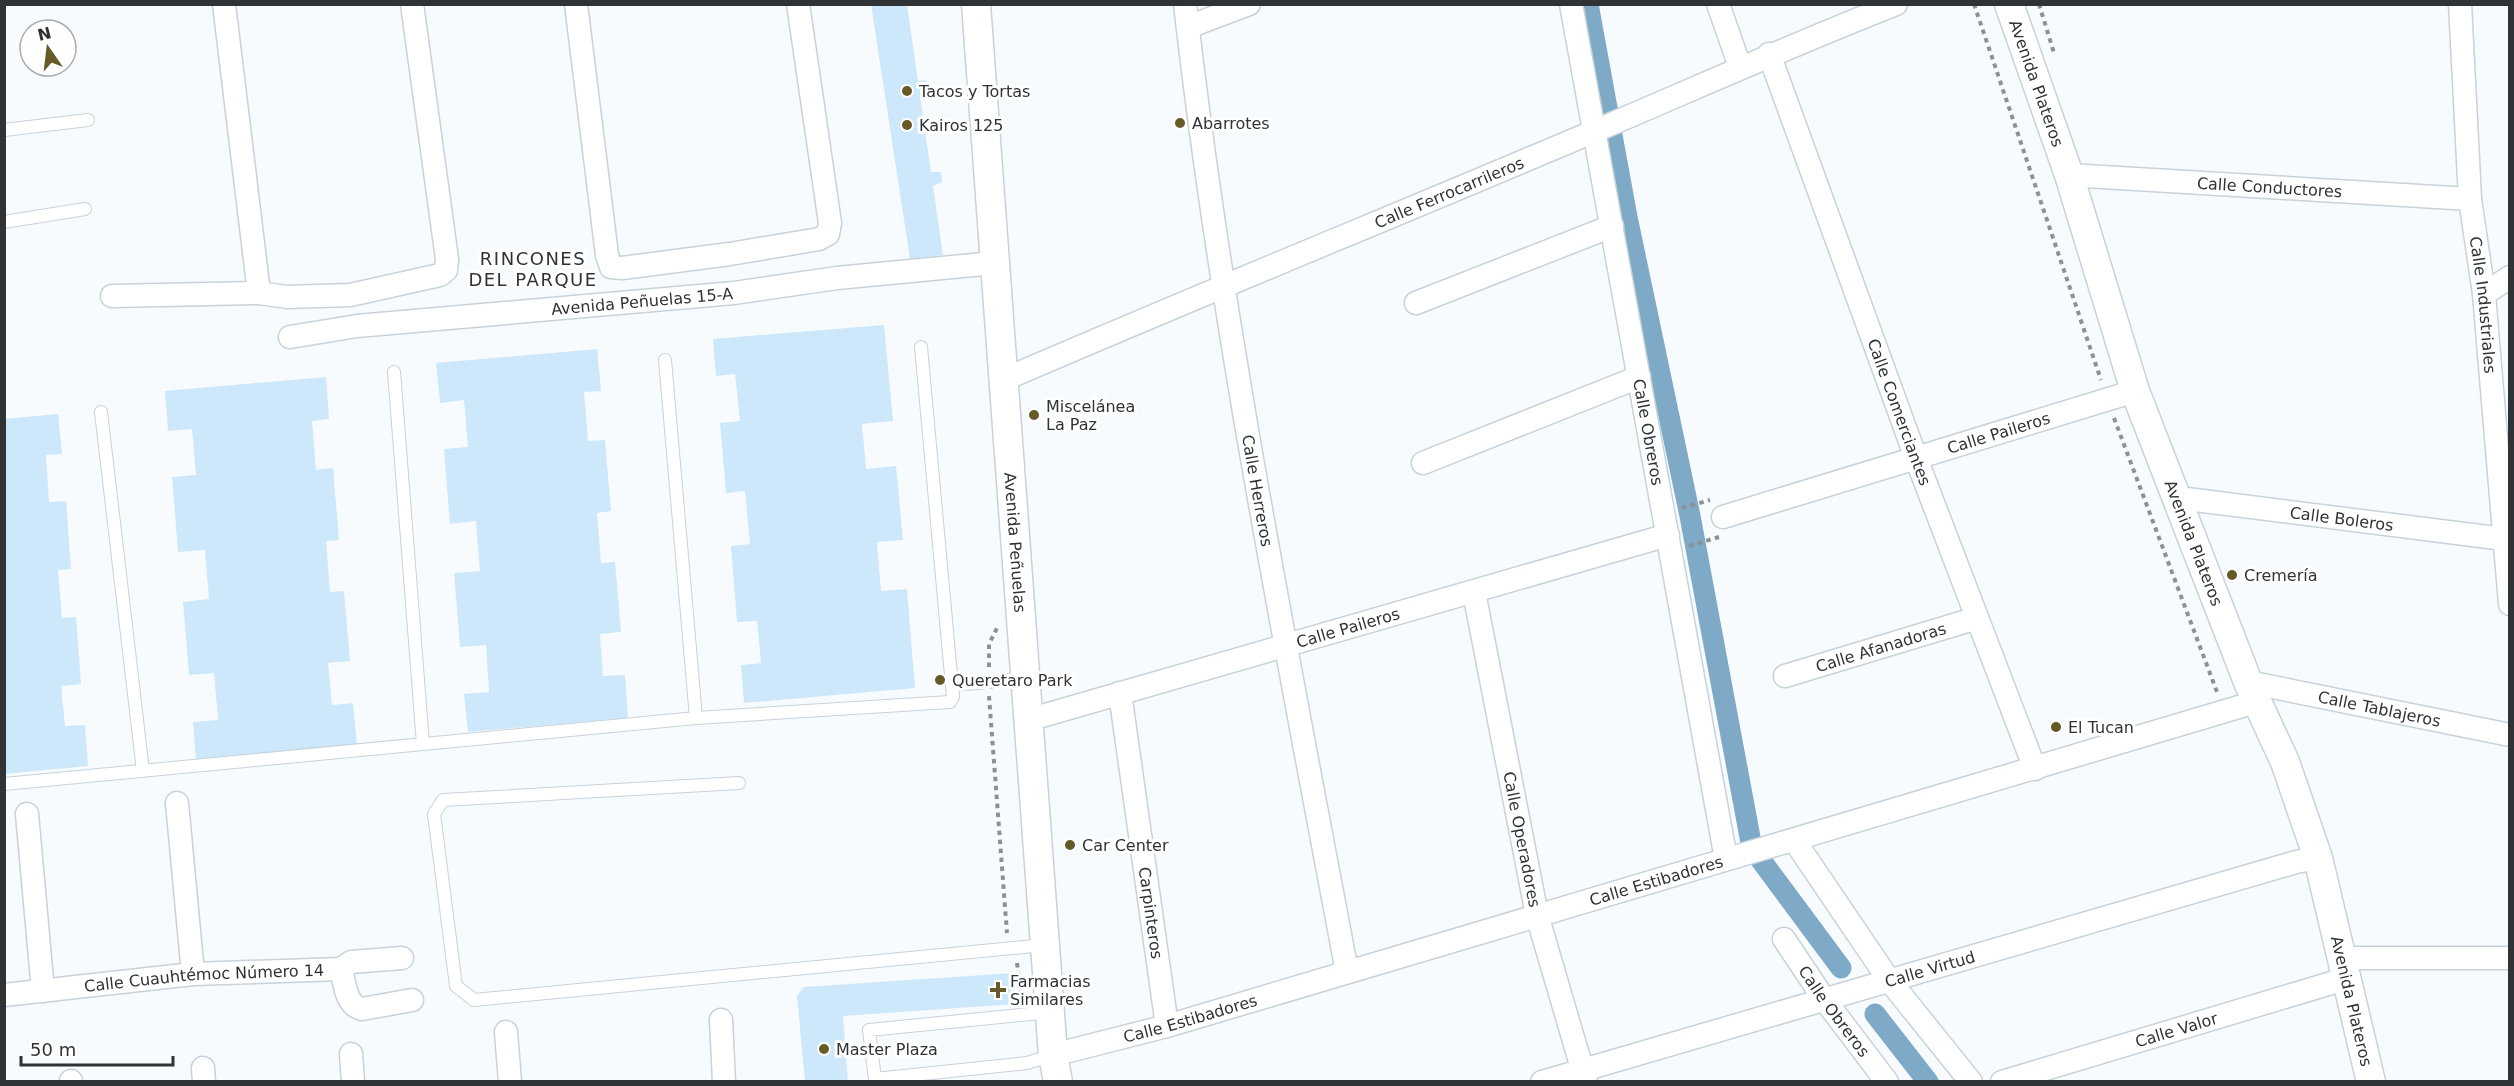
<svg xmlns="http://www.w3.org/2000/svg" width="2514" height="1086" font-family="'DejaVu Sans',sans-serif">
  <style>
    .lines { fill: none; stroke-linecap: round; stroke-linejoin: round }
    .canal { stroke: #7eaac8; stroke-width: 21 }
    .building { fill: #cde8fb }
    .service-casing { stroke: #c8d2da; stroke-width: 14 }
    .minor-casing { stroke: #c8d2da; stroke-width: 25 }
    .tertiary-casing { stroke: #c8d2da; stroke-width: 31 }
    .path { stroke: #8d9194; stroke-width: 4; stroke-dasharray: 4.5 4.5; stroke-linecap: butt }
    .service { stroke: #fff; stroke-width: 12 }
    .minor { stroke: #fff; stroke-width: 22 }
    .tertiary { stroke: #fff; stroke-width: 28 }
    .poi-dot { fill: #665a27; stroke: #fff; stroke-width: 2 }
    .labels { text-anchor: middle; stroke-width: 6; stroke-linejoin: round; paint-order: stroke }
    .street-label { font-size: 16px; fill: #2f3336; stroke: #fff }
    .poi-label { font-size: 16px; fill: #2f3336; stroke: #fff; text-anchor: start }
    .neighbourhood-label { font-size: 18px; letter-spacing: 1.5px; fill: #2f3336; stroke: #fff }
  </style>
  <rect width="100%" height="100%" fill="#f7fbfe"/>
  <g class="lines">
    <!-- canal -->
    <path class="canal" d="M1588 4 1627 217 1690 516 1752 848 1841 968
      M1875 1014 1928 1082"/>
  </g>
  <!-- building -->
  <path class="building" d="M871 4H907L918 81 925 80 931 86 927 94 920 96 931 172H940L942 177V182L933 186 943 255 910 259Z
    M884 325 893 421 862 424 866 469 896 466 903 540 877 542 881 591 907 589 915 688 744 703 741 665 761 663 757 621 737 622 731 546 750 544 745 491 726 493 720 423 740 421 735 374 716 376 713 339Z
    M597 349 601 391 584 392 588 441 605 440 611 511 597 513 601 563 615 562 621 632 600 634 603 676 625 675 628 718 468 732 464 694 489 692 486 645 460 647 454 573 480 571 476 521 450 524 444 449 468 447 464 400 440 403 436 363Z
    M326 377 329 419 312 421 316 470 333 468 339 540 326 541 330 592 344 591 350 661 328 663 332 705 353 703 357 746 196 760 193 722 218 720 214 673 189 675 183 602 209 599 205 550 178 552 172 477 196 475 192 429 168 431 165 391Z
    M58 414 62 454 46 455 49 502 66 501 71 569 58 570 62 618 76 617 81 684 61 686 65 726 85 725 88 766 4 774V419Z
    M1014 973 1016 1004 843 1016 848 1082H805L797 996 804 987Z"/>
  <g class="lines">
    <defs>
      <path id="service" d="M4 130 88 120
        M4 222 85 209
        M665 360 696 718
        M394 372 423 744
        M101 412 143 771
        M952 685 1025 679
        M739 783 443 800 434 814 456 986 474 1000 1044 945
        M4 784 696 718 950 702 953 697 921 347
        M1050 1012 869 1030 875 1079 1027 1063 1053 1055"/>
      <g id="minor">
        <path d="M224 4 259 293"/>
        <path d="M576 4 607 255 611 267 622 268 730 254 819 239 828 234 830 223 798 4"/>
        <path id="s1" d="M1185 4C1222 329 1287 651 1347 972"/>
        <path id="s2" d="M1571 4 1726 859"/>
        <path d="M1718 4 1740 67"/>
        <path id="s3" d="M2460 4 2470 199 2484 294 2510 604"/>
        <path d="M1188 27 1249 4"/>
        <path id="s4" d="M1769 54 1916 458 2035 769"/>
        <path id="s5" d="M2069 175 2470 199"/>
        <path d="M2484 294 2510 277"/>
        <path d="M112 296 259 293 287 297 350 295 440 275 446 270 447 259 412 4"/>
        <path d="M1416 303 1612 226"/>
        <path id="s6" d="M290 337 357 326 734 293 837 278 994 263"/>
        <path id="s7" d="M1003 380C1204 293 1407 211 1609 125 1705 84 1799 42 1896 4"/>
        <path d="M1423 463 1639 377"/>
        <path id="s8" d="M2179 498 2504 539"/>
        <path id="s9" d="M1723 517 2135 391"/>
        <path id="s10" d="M1474 592 1537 915 1586 1082"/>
        <path id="s11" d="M1785 676 1977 618"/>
        <path id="s12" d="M2248 682 2510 735"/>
        <path id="s13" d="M1120 693 1167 1026"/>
        <path id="s14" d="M1028 720 1668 535"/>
        <path d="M177 803 193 974"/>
        <path d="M27 814 43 991"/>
        <path d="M1794 840 1889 980 1971 1082"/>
        <path id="s15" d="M1784 939 1824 999 1887 1082"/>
        <path d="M2344 958H2510"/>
        <path d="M341 969C345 983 345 1005 362 1009L412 1000"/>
        <path id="s16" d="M4 995 193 974 341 969 351 962 402 958"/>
        <path d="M721 1020 724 1082"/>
        <path d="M506 1032 510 1082"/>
        <path d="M351 1054 353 1082"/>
        <path id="s17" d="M1053 1055 1167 1026 2259 701"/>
        <path d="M203 1068 204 1082"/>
        <path d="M71 1081V1082"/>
        <path id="s18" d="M1542 1082 2296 862 2318 858"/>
        <path id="s19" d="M2002 1082 2348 978"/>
      </g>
      <g id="tertiary">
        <path id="s20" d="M976 4 1053 1055 1058 1082"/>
        <path id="s21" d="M2009 4 2069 175 2135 391 2248 682 2285 762 2318 858 2371 1082"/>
      </g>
    </defs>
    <!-- service casing -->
    <use href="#service" class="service-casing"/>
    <!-- minor casing -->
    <use href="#minor" class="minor-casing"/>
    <!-- tertiary casing -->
    <use href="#tertiary" class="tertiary-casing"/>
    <!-- path -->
    <path class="path" d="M1974 4 2101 380
      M2039 4 2054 53
      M2114 418 2217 692
      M1682 508 1710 500
      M1689 546 1719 537
      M989 667V644L997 628
      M989 696 1007 933
      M1017 963 1022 1000"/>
    <!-- service -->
    <use href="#service" class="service"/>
    <!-- minor -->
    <use href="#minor" class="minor"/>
    <!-- tertiary -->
    <use href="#tertiary" class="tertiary"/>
  </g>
  <!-- markers -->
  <g class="poi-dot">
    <circle cx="907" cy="91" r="6"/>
    <circle cx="1180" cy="123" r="6"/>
    <circle cx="907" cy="125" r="6"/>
    <circle cx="1034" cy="415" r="6"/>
    <circle cx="2232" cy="575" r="6"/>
    <circle cx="940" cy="680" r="6"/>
    <circle cx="2056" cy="727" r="6"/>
    <circle cx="1070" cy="845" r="6"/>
    <path d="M995 981h6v6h6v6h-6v6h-6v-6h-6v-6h6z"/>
    <circle cx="824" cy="1049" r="6"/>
  </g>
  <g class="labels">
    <!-- street labels -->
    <g class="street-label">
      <text dy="6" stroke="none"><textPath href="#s21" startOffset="84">Avenida Plateros</textPath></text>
      <text dy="6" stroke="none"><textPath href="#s5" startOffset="201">Calle Conductores</textPath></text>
      <text dy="6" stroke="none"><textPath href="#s7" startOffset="484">Calle Ferrocarrileros</textPath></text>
      <text dy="6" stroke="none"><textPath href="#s6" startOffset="354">Avenida Peñuelas 15-A</textPath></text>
      <text dy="6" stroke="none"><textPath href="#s3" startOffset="302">Calle Industriales</textPath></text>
      <text dy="6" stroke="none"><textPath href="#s4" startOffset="381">Calle Comerciantes</textPath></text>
      <text dy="6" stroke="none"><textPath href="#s2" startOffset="435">Calle Obreros</textPath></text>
      <text dy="6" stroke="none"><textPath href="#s9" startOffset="288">Calle Paileros</textPath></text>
      <text dy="6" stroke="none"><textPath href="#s1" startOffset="492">Calle Herreros</textPath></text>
      <text dy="6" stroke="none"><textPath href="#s8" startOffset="164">Calle Boleros</textPath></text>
      <text dy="6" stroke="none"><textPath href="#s21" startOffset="570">Avenida Plateros</textPath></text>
      <text dy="6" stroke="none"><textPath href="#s20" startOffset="540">Avenida Peñuelas</textPath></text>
      <text dy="6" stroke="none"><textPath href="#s14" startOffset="333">Calle Paileros</textPath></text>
      <text dy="6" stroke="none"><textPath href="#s11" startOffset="100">Calle Afanadoras</textPath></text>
      <text dy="6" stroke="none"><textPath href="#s12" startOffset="134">Calle Tablajeros</textPath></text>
      <text dy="6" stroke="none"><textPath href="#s10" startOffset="252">Calle Operadores</textPath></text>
      <text dy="6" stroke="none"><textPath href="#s17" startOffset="628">Calle Estibadores</textPath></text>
      <text dy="6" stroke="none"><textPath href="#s13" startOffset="222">Carpinteros</textPath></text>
      <text dy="6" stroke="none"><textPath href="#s18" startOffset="404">Calle Virtud</textPath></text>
      <text dy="6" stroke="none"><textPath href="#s16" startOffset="201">Calle Cuauhtémoc Número 14</textPath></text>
      <text dy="6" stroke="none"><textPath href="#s21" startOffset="1056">Avenida Plateros</textPath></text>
      <text dy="6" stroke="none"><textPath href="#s15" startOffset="88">Calle Obreros</textPath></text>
      <text dy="6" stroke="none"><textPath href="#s17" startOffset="142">Calle Estibadores</textPath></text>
      <text dy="6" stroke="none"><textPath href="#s19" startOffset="182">Calle Valor</textPath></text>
    </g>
    <!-- poi labels -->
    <g class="poi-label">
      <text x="919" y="97">Tacos y Tortas</text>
      <text x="1192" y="129">Abarrotes</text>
      <text x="919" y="131">Kairos 125</text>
      <text x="1046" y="412">Miscelánea<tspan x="1046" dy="18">La Paz</tspan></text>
      <text x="2244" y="581">Cremería</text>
      <text x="952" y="686">Queretaro Park</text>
      <text x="2068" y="733">El Tucan</text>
      <text x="1082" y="851">Car Center</text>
      <text x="1010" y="987">Farmacias<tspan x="1010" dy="18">Similares</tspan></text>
      <text x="836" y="1055">Master Plaza</text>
    </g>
    <!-- neighbourhood labels -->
    <g class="neighbourhood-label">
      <text x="533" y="265">RINCONES<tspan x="533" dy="21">DEL PARQUE</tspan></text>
    </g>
  </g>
  <!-- border -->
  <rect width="2514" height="1086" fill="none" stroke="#2f3336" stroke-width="12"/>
  <!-- north arrow -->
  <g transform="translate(48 48) rotate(346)"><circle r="28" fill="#ffffff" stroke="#acadaf" stroke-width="1.5"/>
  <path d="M0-4.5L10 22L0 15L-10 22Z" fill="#665a27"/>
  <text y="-9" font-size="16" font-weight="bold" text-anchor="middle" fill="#2f3336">N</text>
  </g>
  <!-- scale -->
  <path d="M21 1056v9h152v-9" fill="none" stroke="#2f3336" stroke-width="3"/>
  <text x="30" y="1056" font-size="18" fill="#2f3336" stroke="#ffffff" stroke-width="4.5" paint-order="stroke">50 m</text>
</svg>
